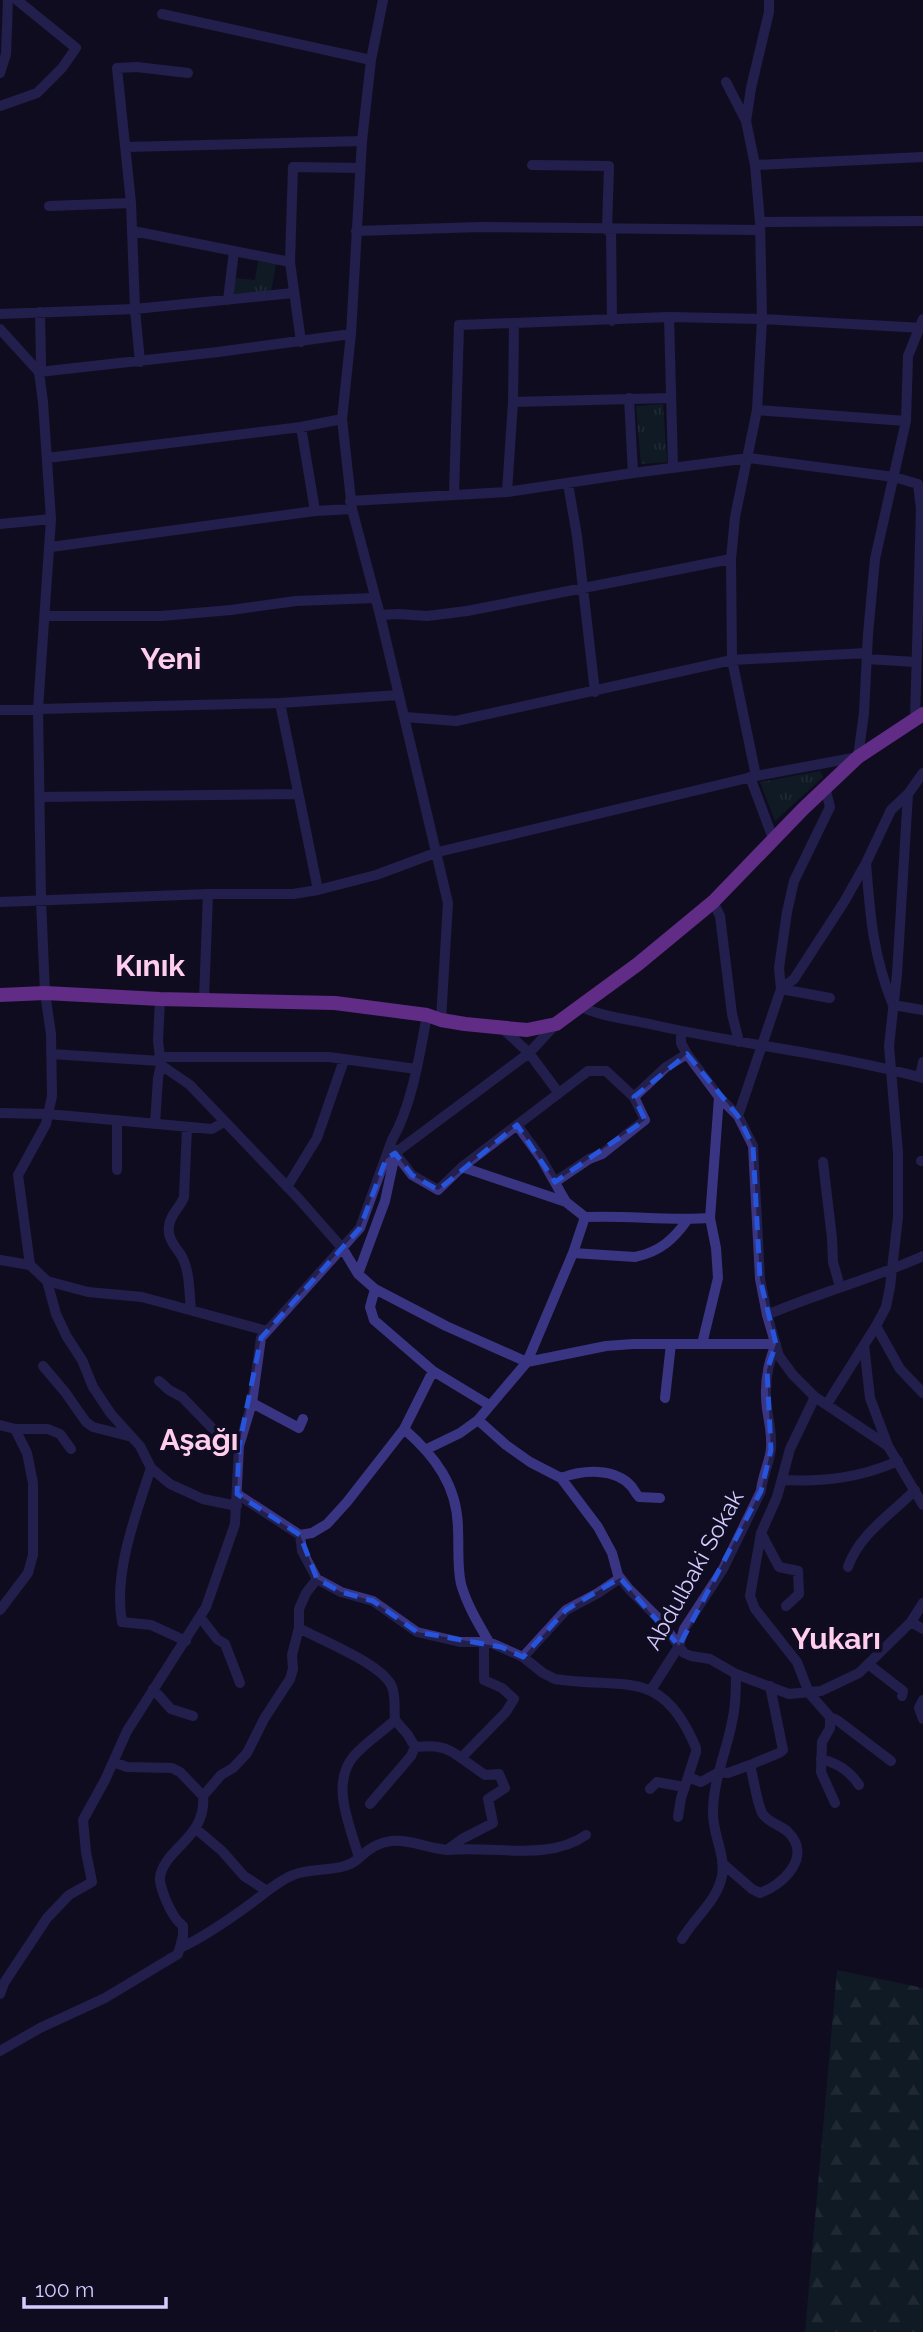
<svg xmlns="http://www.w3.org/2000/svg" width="923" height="2332" font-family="Raleway,sans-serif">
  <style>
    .grass { fill: url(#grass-tufts) }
    .forest { fill: url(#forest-firs) }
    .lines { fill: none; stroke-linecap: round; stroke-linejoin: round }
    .minor { stroke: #393582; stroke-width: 10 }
    .major { stroke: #c053ff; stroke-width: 14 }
    .marked { fill: none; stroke: #2654da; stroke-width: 5; stroke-dasharray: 14 9; stroke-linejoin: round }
    .labels { text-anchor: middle; stroke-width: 7; stroke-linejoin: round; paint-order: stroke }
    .street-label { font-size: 23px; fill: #d2ccff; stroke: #100c21 }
    .district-label { font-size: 30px; font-weight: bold; fill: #ffceed; stroke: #100c21 }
  </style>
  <defs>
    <pattern id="grass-tufts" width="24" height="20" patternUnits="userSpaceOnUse" patternTransform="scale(1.75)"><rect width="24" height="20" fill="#0f2b2b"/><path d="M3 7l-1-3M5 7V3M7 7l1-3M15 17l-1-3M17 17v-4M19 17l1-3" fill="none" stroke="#31494b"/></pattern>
    <pattern id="forest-firs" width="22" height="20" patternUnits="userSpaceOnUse" patternTransform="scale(1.75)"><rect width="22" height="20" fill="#0f2b2b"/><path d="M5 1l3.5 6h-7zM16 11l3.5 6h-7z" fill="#31494b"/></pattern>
  </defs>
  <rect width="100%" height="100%" fill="#100c21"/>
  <!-- grass -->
  <path class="grass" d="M258 261 276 264 271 292 232 294V278L255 280Z
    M663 404 667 462 641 464 636 406Z
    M820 771 823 777 775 821 760 782Z"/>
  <!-- forest -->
  <path class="forest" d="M837 1970 923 1988V2332H805Z"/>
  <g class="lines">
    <!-- minor -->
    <path class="minor" d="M383 0 371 60 362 141 351 334 342 419 352 509 380 615 448 903 441 1020
      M162 14 371 60
      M0 73 6 54 8 0
      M726 82 746 121 755 165 760 222 762 319 757 410 735 517 731 559 732 660 756 776
      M0 106 37 93 62 68 76 48 17 0
      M746 121 751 88 769 12V0
      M126 147 362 141
      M532 165 609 166 607 230
      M755 165 923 157
      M49 206 131 203
      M760 222 923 221
      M611 230 612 321
      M133 231 290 262
      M356 231 480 227 759 230
      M228 300 234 251
      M40 312 41 364 39 372 218 352 351 334
      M0 314 135 309 293 293
      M669 317 673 467
      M0 329 39 372 43 402 51 519 38 709 41 900 45 993 51 1034 52 1096 46 1124 18 1175 30 1265
      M301 342 290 262 293 167 360 168
      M140 362 135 309 131 203 117 68 137 67 188 73
      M629 398 633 473
      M513 402 670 398
      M757 410 906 421
      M301 427 315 511
      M47 458 301 427 342 419
      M568 484 577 536 595 692
      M507 492 513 402 514 323
      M454 495 459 325 669 317 762 319 923 328
      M350 501 507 492 633 473 749 458 894 477 918 484 921 509 915 719
      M0 524 51 519
      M51 547 315 511 352 509
      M380 615 398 614 427 616 467 611 731 559
      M46 616H161L231 610 296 601 375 598
      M867 659 915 662
      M280 703 318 890
      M0 710 280 703 399 695
      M405 717 456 721 732 660 867 653
      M750 777 774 841
      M41 797 297 794
      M866 863C870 915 873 956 893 1005L923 1010
      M0 902 208 894H293L318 890 376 875 438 852 756 776 858 757 864 713 868 634 875 559 906 421 908 356 923 319
      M713 902 720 916 732 1014 739 1042
      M781 989 794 979 844 902 866 863 891 810 908 794 923 773
      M781 989 830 998
      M160 999 158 1041 161 1065 190 1085 299 1199 343 1249 358 1274 375 1289 446 1326 527 1362
      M204 999 208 894
      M581 1007C607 1018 628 1019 654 1025 743 1045 834 1054 923 1078
      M501 1027 529 1053 558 1092
      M681 1032V1043L687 1054 719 1097 738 1116 753 1146 760 1279 767 1315 779 1356 793 1375 815 1397 888 1446 923 1505
      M51 1054 160 1061
      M159 1057H329L416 1069
      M920 1077 923 1062
      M634 1097 666 1067 687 1054
      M0 1113 48 1114 212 1129 224 1122
      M738 1116 781 989 779 968 787 912 794 881 830 807 825 787
      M155 1124 158 1078 161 1065
      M517 1125 588 1071H606L634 1097 645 1120 602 1154 589 1159 555 1182
      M187 1127 184 1197C180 1208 170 1214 169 1226 167 1238 175 1246 181 1255 190 1270 189 1292 191 1309
      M395 1153 412 1175 438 1190 462 1167 517 1125 541 1158 566 1202
      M391 1156 529 1053 556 1024
      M921 1161H923
      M823 1162 832 1238 833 1262 840 1287
      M462 1167 566 1202 585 1217C627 1215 668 1221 710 1218
      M117 1170V1120
      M287 1187 317 1138 344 1060
      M573 1253 635 1257C660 1252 674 1239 688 1219
      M0 1260 30 1265 47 1281 88 1292 142 1297 267 1331
      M358 1274 385 1201 396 1150
      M47 1281 56 1314 67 1337 82 1360 93 1387 111 1414 140 1446 151 1468 170 1484 203 1499 237 1506
      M375 1289 370 1307 374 1320 433 1371 489 1405
      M767 1315C818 1293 872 1279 923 1256
      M876 1326 900 1369 923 1393
      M702 1344 718 1278 716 1248 710 1218 719 1097
      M864 1345 870 1398 888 1446
      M527 1362 606 1346 633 1344H776
      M43 1366 65 1392 86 1422 93 1427 132 1437
      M159 1381 169 1390 182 1397 214 1430 239 1446
      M815 1397 790 1449 777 1497 761 1533 750 1596 755 1609 797 1662 809 1693 830 1717V1728L822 1742 821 1772 835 1803
      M665 1398 671 1344
      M252 1403 299 1428 303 1419
      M827 1404 876 1326 886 1307 890 1287 898 1217V1153L889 1046 897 974 908 794
      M478 1420 506 1445 530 1462 561 1478 598 1527 612 1553 618 1575 629 1589 659 1619 684 1653 691 1656 710 1659 736 1674 789 1694 821 1691 859 1673 911 1622 923 1603
      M0 1425 15 1429 27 1453 33 1483V1555L28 1573 0 1610
      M15 1429H48L60 1434 71 1449
      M404 1429C435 1456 458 1486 458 1530 459 1548 457 1566 461 1584 467 1605 478 1623 489 1642
      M427 1449 460 1433 478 1420 527 1362 573 1253 585 1217
      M151 1468C136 1514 113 1573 122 1622L151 1625 186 1641
      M561 1478C583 1470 615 1467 632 1487 634 1490 636 1494 639 1497L660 1498
      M782 1480C823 1482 860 1478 898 1461
      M237 1494 300 1535 312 1533 327 1524 347 1502 404 1429 433 1371
      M761 1533 779 1567 798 1571 799 1594 786 1606
      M300 1535 302 1551 317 1579 341 1592 373 1601 417 1632 460 1642H489L523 1657 543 1673 555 1679C625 1690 662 1666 696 1748V1752L688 1777 701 1782 719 1772 728 1773 750 1765 779 1753 783 1750 770 1686
      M848 1567C859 1534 892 1514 915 1490
      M200 1617 217 1639 225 1644 240 1683
      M911 1622 923 1629
      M299 1628C322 1641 383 1664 392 1687 396 1697 394 1709 395 1720L408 1735 415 1747C435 1745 446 1746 461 1758L506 1712 514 1699 502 1688 484 1680V1644
      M523 1657 566 1610 598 1593 620 1578
      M868 1664 903 1691 902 1696
      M153 1689 171 1709 193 1716
      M651 1690 679 1646 684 1629 723 1569 761 1491C762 1476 770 1462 771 1448 772 1434 769 1422 767 1409 764 1386 767 1365 776 1344
      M923 1700 919 1708 923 1719
      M830 1717 837 1720 891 1761
      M395 1720C382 1732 364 1744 353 1757 330 1786 351 1827 359 1858 390 1828 410 1845 447 1850L462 1839 493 1823 488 1799 505 1788 499 1774 485 1775 461 1758
      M821 1759C838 1763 850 1771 859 1785
      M113 1762 127 1767 172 1768 180 1772 203 1796
      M650 1789 657 1782 684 1787
      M370 1804 411 1756 415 1747
      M678 1817 681 1798 688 1777
      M195 1828 222 1851 244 1876 267 1891
      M449 1850C492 1845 548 1862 586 1835
      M722 1863 752 1889 760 1893C783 1885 813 1856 788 1832 781 1825 768 1823 762 1813 756 1799 754 1780 750 1765
      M682 1939C695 1917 717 1901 722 1876 726 1855 712 1833 713 1812 713 1779 728 1748 733 1717 736 1703 736 1688 736 1674
      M180 1948C206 1936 230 1919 253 1902 265 1893 278 1881 293 1875 313 1866 342 1874 359 1858
      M0 1994 4 1983 47 1918 69 1895 92 1882 86 1852 83 1820 105 1780 127 1731 206 1607 235 1524 239 1446 252 1403 261 1338 360 1228 392 1140C412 1106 420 1053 427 1015
      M0 2051 40 2028 105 1998 178 1954 183 1936V1926C175 1920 169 1908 165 1898 163 1892 159 1883 160 1877 164 1849 207 1837 203 1796L221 1775 233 1768 247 1753 264 1719 290 1679 293 1669 292 1655 299 1628V1609L306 1593 317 1579"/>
    <!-- major -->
    <path class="major" d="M0 995 45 993 160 999 335 1003 427 1015 441 1020 465 1024 527 1030 556 1024 638 964 713 902 803 809 858 757 923 714"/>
  </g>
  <!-- marked area -->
  <path d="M0 0H923V2332H0ZM687 1054 738 1116 753 1146 760 1279 776 1344 767 1370 771 1450 761 1491 679 1646 620 1578 566 1610 523 1657 501 1647 417 1632 373 1601 341 1592 317 1579 300 1535 237 1494 239 1446 261 1338 360 1228 386 1159 395 1153 412 1175 438 1190 517 1125 555 1182 645 1120 634 1097Z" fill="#100c21" fill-opacity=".55" fill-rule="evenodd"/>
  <path class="marked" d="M687 1054 738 1116 753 1146 760 1279 776 1344 767 1370 771 1450 761 1491 679 1646 620 1578 566 1610 523 1657 501 1647 417 1632 373 1601 341 1592 317 1579 300 1535 237 1494 239 1446 261 1338 360 1228 386 1159 395 1153 412 1175 438 1190 517 1125 555 1182 645 1120 634 1097Z"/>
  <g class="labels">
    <!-- street labels -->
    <g class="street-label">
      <text transform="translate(694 1570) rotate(-61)" y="8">Abdulbaki Sokak</text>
    </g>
    <!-- district labels -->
    <g class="district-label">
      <text x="171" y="669">Yeni</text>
      <text x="150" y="976">Kınık</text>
      <text x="199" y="1450">Aşağı</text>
      <text x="836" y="1649">Yukarı</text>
    </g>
  </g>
  <!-- scale -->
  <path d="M24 2297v10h142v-10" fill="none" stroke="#d2ccff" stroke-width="3.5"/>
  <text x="35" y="2297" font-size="21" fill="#d2ccff" stroke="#100c21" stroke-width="5" paint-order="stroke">100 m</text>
</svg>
